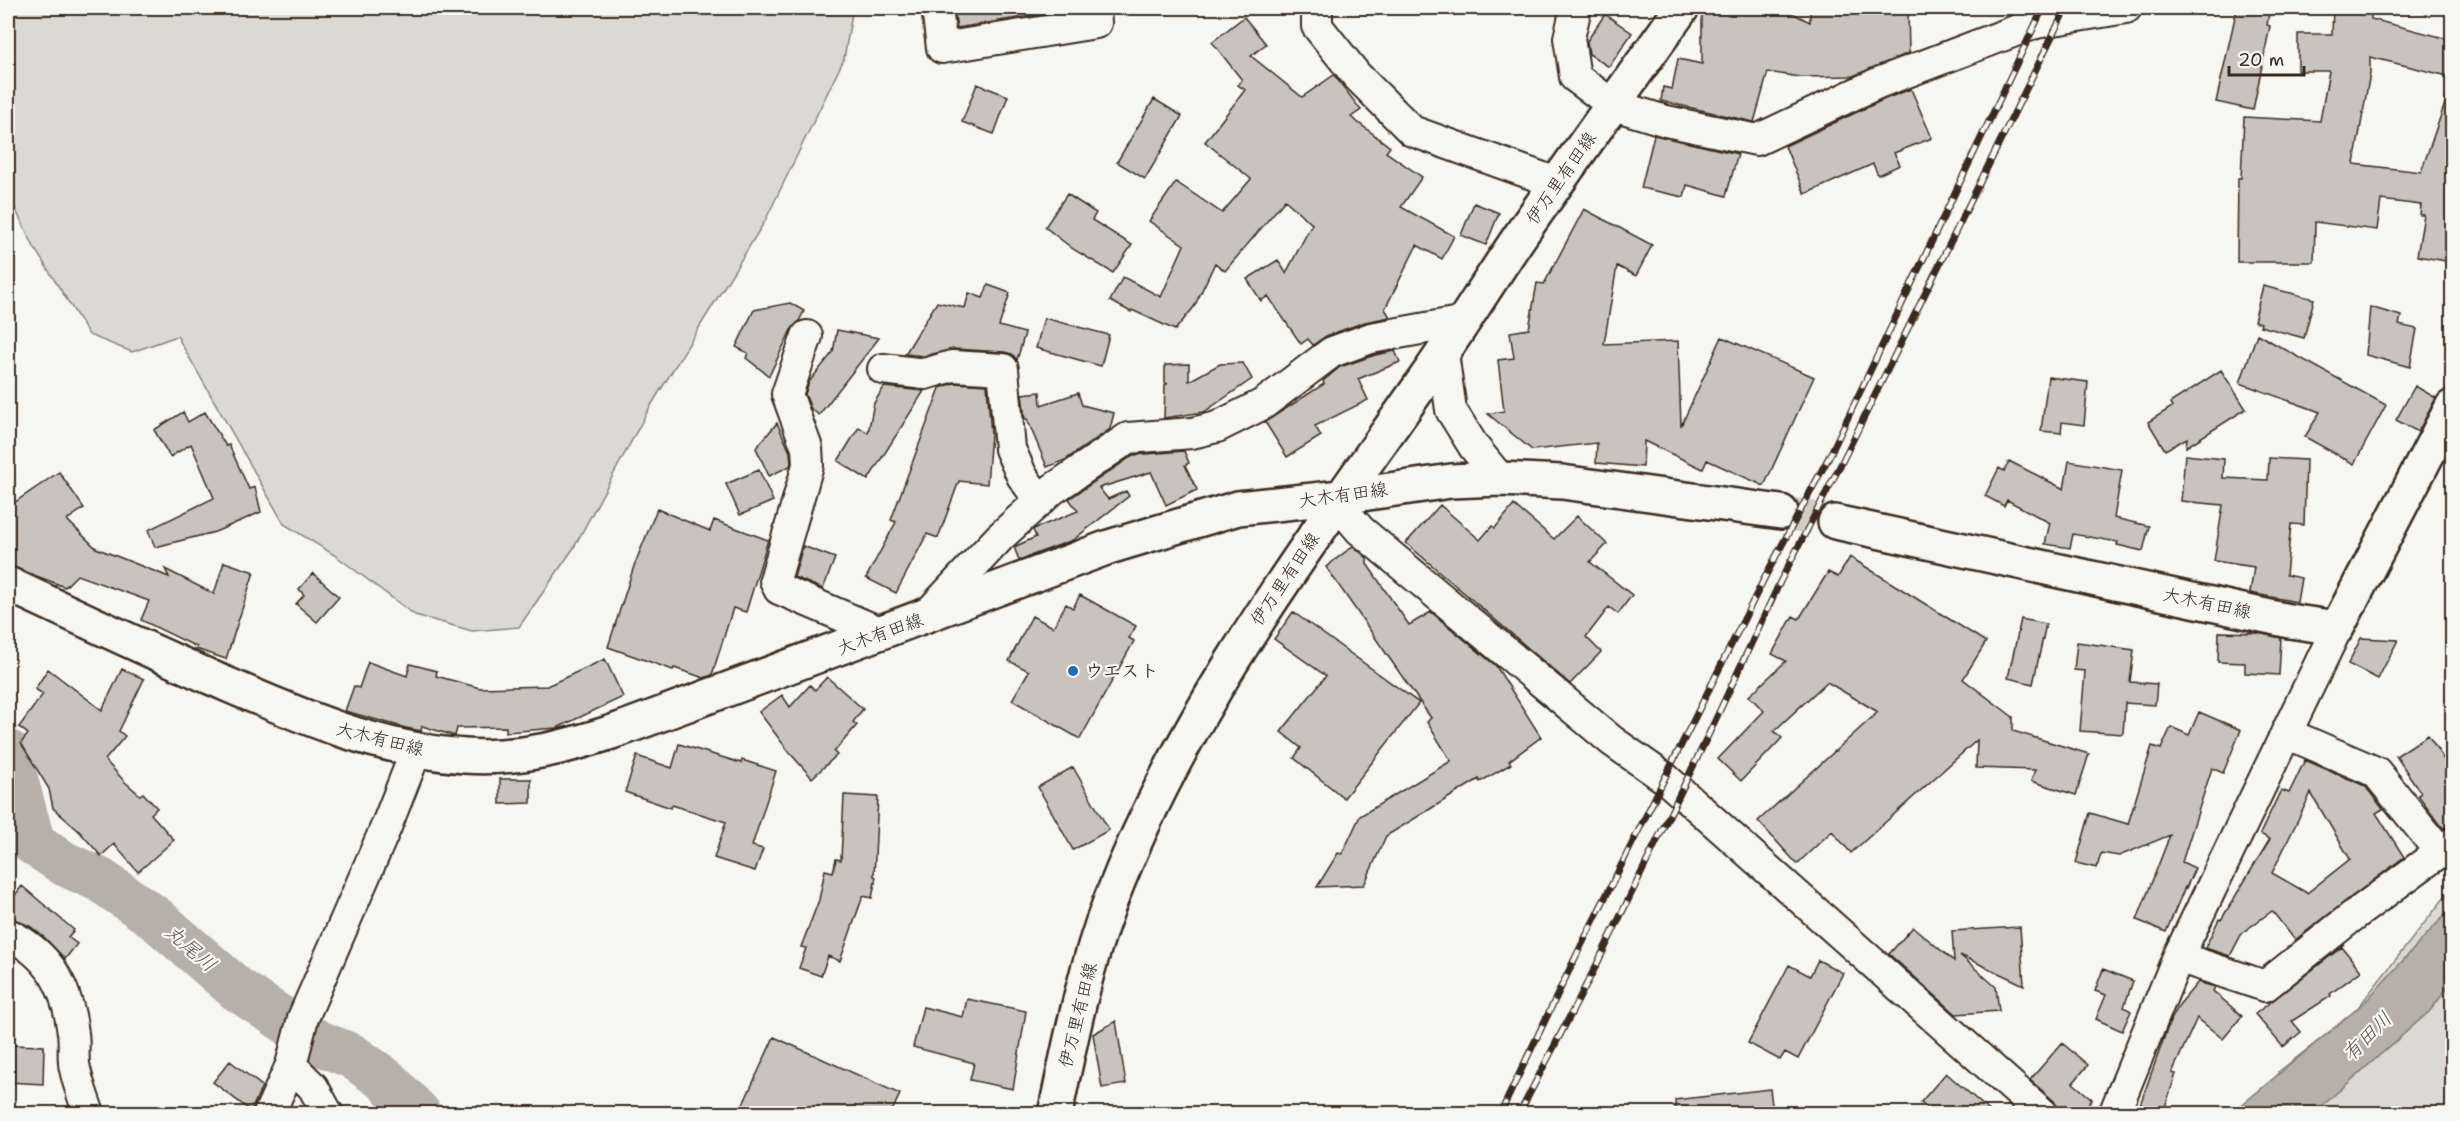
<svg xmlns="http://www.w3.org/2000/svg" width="2460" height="1121" font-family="'Shantell Sans','Klee One',sans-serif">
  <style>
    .green { fill: #dad9d3; stroke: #8a8278; stroke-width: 1.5 }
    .water { fill: #b6b0a9; stroke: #857a71; stroke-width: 1.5 }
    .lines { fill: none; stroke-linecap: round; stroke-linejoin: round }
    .river { stroke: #b6b0a9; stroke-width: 45 }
    .building { fill: #c8c3be; stroke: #3b2a1e; stroke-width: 1.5; fill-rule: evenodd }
    .major-tunnel { stroke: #d1cdc8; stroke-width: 33; stroke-dasharray: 33 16; stroke-linecap: butt }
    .minor-casing { stroke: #3b2a1e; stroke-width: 34 }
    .major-casing { stroke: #3b2a1e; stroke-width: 38 }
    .minor { stroke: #f6f6f2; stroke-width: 30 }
    .major { stroke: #f6f6f2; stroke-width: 33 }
    .rail-casing { stroke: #3b2a1e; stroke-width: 7 }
    .rail { stroke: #f6f6f2; stroke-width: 4.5; stroke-dasharray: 14; stroke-linecap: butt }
    .poi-dot { fill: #1f6fb2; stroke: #f6f6f2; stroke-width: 2 }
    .labels { text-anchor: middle; stroke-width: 4.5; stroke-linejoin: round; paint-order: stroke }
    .street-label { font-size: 18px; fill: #3b2a1e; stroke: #f6f6f2 }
    .poi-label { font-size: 18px; font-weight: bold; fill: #3b2a1e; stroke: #f6f6f2; text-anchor: start }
    .water-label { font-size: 20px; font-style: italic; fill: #605248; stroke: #f6f6f2 }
  </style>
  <rect width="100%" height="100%" fill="#f6f6f2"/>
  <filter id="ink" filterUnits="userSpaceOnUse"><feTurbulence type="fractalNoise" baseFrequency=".0167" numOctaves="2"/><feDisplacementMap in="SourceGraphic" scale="12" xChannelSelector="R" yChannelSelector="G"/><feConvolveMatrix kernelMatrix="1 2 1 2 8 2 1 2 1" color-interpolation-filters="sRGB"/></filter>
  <g filter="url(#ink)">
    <!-- green -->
    <path class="green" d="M8 8H853L844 59 765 221 650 407 573 549 519 627 472 631 415 615 336 556 284 524 177 336 132 352 89 335 35 249 8 194Z
      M2452 888V1113L2268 1114 2278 1072 2352 1015Z"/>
    <!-- water -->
    <path class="water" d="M2452 907V982L2430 1011 2314 1113H2232L2365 1002Z"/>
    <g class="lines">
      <!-- river -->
      <path class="river" d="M8 752 33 843 65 864 100 880 154 917 237 989 317 1042 352 1056 386 1080 419 1114"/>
    </g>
    <!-- building -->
    <path class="building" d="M954 8H1060V11L957 28Z
      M1754 8H1782L1810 22V8H1896V11L1908 10 1909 53 1853 76 1800 77 1768 72 1754 122 1661 101 1663 87 1672 89 1678 59 1702 64V13Z
      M2237 8H2270L2267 25 2270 26 2253 110 2216 102Z
      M2333 8H2371V19L2452 40V77L2370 57V73L2354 164 2421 172 2449 92H2452V262L2417 256 2424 215H2420L2421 205 2381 200 2377 230 2315 222 2314 262H2237L2238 178H2241L2244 117 2320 121 2329 71H2298V34H2332Z
      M1605 14 1632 33 1609 67 1589 54 1587 41Z
      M1244 17 1266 44 1251 56 1302 97 1334 75 1361 110 1351 117 1390 147 1386 152 1422 177 1401 207 1454 236 1442 259 1417 245 1385 309 1390 317 1365 322 1326 336 1313 345 1308 339 1301 344 1268 296 1261 301 1247 279 1278 260 1286 273 1312 224 1285 200 1225 271 1215 263 1194 307 1175 330 1132 310 1131 312 1110 301 1123 277 1161 297 1184 245 1149 221 1176 182 1222 213 1251 179 1205 142 1245 90 1238 85 1242 80 1212 42Z
      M977 84 1008 96 994 134 962 122Z
      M1911 89 1932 138 1894 153 1900 165 1878 175 1873 164 1805 194 1785 146 1885 99Z
      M1154 99 1182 116 1145 179 1117 162Z
      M1654 135 1738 154 1726 196 1687 185 1684 197 1641 188Z
      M1067 194 1096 213 1092 220 1132 245 1113 273 1073 249 1045 227Z
      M1474 203 1499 213 1486 245 1461 235Z
      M1584 209 1652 245 1636 276 1617 266 1604 344 1678 341 1681 426 1722 337 1814 377 1764 486 1707 460 1703 469 1644 441 1643 467 1596 463 1597 443 1532 450 1488 414 1504 411 1498 360 1514 358 1510 332 1529 329 1537 283 1544 284Z
      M988 285 1010 293 999 326 1025 333 1017 360 1012 354 1004 352 953 349 924 356 905 354 937 302 965 308 969 293 983 298Z
      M2263 286 2314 299 2304 338 2260 326 2261 323 2254 321Z
      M790 303 804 311 799 321 791 330 769 376 746 358 748 353 736 347 754 310Z
      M2370 307 2401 316 2399 325 2417 329 2410 367 2366 355Z
      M1044 318 1109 335 1101 366 1036 348Z
      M837 330 879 338 819 415 811 409 805 394 809 382 833 352Z
      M2257 334 2386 405 2354 464 2305 437 2320 412 2240 383Z
      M1395 351 1400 362 1358 379 1368 400 1315 426 1321 436 1287 457 1265 422 1324 384 1323 381 1340 367 1375 355Z
      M1243 363 1252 379 1204 412 1164 418 1165 384H1168L1165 383V365L1189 364V381L1220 364Z
      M2221 370 2246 409 2186 447 2187 438 2165 450 2148 422 2172 407 2170 403Z
      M2048 377 2088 382 2084 425 2062 422 2061 433 2041 431Z
      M954 383 987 385 991 434 987 484 959 481 938 538 927 534 896 593 866 578 896 522 891 520 940 388Z
      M2415 386 2436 398 2418 432 2396 420Z
      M884 387 924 391 868 480 838 461 859 427 868 433 874 403Z
      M1040 392 1041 405 1078 393 1082 405 1114 413 1110 429 1065 460 1047 467 1027 419H1025L1022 394Z
      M183 412 188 422 205 412 226 446 229 445 249 489 255 487 261 512 215 532 155 547 148 530 214 498 191 444 170 457 154 430Z
      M777 423 790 452 791 463 790 466 769 476 756 448Z
      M1184 451 1189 463 1185 465 1197 490 1166 505 1151 472 1099 488 1108 499 1126 491 1129 496 1073 540 1019 560 1014 547 1036 537 1033 530 1036 528 1078 511 1069 499 1134 455Z
      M2185 455 2224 459 2223 478 2268 480 2269 458 2306 460 2304 525 2291 524 2286 575 2301 578 2297 602 2250 593 2254 567 2214 561 2223 505 2181 501Z
      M2009 461 2064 489 2069 461 2122 470 2114 518 2149 526 2143 551 2117 545 2118 542 2073 534 2070 548 2045 544 2050 523 2007 500 2004 506 1985 496 1999 468 2004 471Z
      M759 470 773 501 740 515 726 484Z
      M59 472 84 508 67 520 96 548 169 577 165 569 214 594 224 562 254 572 226 659 196 649 197 647 141 620 149 601 77 575 65 587 8 565V507Z
      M1440 505 1480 540 1492 526 1495 528 1514 505 1554 539 1577 516 1607 544 1590 562 1632 595 1618 614 1609 607 1586 637 1601 652 1570 684 1406 543Z
      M657 509 710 531 714 520 768 540 746 612 733 608 712 675 704 678 674 668 673 670 608 647 634 566Z
      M803 546 835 558 823 589 794 577Z
      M1353 546 1367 558V564L1409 625 1431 612 1496 666 1541 737 1509 761 1511 764 1480 782 1479 779 1386 836 1364 885 1317 887 1338 853 1342 854 1360 816 1451 761 1427 722 1431 718 1326 567Z
      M1850 557 1986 642 1963 679 2013 717V731L2089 754 2076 795 2031 781 2035 770 1976 768 1977 740 1851 853 1832 831 1797 864 1758 821 1878 712 1827 682 1774 731 1782 738 1741 781 1718 759 1764 711 1749 696 1786 661 1772 654 1793 616 1799 619 1828 572 1838 577Z
      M313 573 339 597 317 622 296 604 304 595 299 589Z
      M1080 595 1136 626 1129 638 1134 641 1080 739 1012 700 1029 671 1009 661 1032 616 1053 627 1066 604 1073 608Z
      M1293 612 1419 703 1344 798 1294 758 1301 748 1281 732 1326 676 1274 639Z
      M2021 619 2046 624 2033 684 2008 678Z
      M2219 632 2258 633 2281 638 2279 675 2245 673V663L2218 662Z
      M2361 638 2398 640 2378 679 2348 664Z
      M2077 642 2134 650 2130 682 2157 684 2155 705 2125 703 2123 734 2080 731 2085 671 2074 670Z
      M605 659 623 697 557 728 506 732V727L457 728 455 736 422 726 421 731 406 728 345 711 354 686 359 688 368 662 407 676 410 664 437 671 436 676 480 688 547 686Z
      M48 669 102 710 122 669 144 679 119 731 125 736 105 760 125 782 140 795 143 793 157 808 151 814 174 840 138 872 114 844 101 856 79 831 53 808 49 789 21 743 28 734 19 727 43 694 35 689Z
      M827 677 863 709 853 722 857 725 834 752 837 755 812 778 789 752 759 712 782 695 790 707 810 685 815 690Z
      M2199 712 2241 730 2223 773 2212 768 2182 862 2195 868 2186 888 2185 887 2166 932 2137 920 2170 835 2119 856 2101 853 2097 868 2076 863 2090 813 2128 824 2152 746 2161 749 2171 727 2189 735Z
      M2428 735 2452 772V826L2443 828 2418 795 2421 793 2396 756Z
      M679 744 741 763 742 760 776 771 752 846 763 849 755 871 714 858 726 822 672 805 671 808 625 792 637 756 672 768Z
      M2305 760 2365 786 2383 809 2376 813 2404 857 2295 940 2272 911 2242 933 2230 956 2205 948 2219 919 2221 920 2270 839 2260 834 2281 790 2289 793ZM2311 793 2350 859 2307 893 2272 873Z
      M1073 767 1109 830 1073 850 1038 787Z
      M500 779H531V803L500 804Z
      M844 795 878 797 874 876 876 877 872 898 863 896 840 961 828 956 821 976 799 968 806 948 801 947 819 900 825 870 833 872 836 859 841 860Z
      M22 886 74 930 68 937 77 944 65 959 45 938 31 927 8 916 14 908 8 904Z
      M1913 927 1954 961 1952 931 2020 927 2024 985 1960 955 1996 987 1999 1011 1956 1014 1889 954Z
      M2342 947 2361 971 2330 994 2331 996 2292 1021 2301 1032 2283 1047 2255 1014Z
      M1818 960 1843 973 1798 1059 1785 1052 1780 1060 1748 1043 1789 965 1810 976Z
      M2103 969 2133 981 2124 1007 2131 1011 2122 1031 2096 1019 2106 995 2095 991Z
      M2198 982 2215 987 2213 991 2242 1016 2223 1039 2197 1018 2172 1073 2176 1074 2163 1113H2137L2169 1024 2179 1005Z
      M967 999 1026 1011 1013 1089 970 1080 974 1063 913 1047 923 1007 963 1017Z
      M1116 1021 1126 1084 1102 1088 1093 1034Z
      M774 1037 900 1094 891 1113H739Z
      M2062 1043 2088 1065 2073 1083 2092 1099 2080 1113H2060L2054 1101 2030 1080Z
      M8 1045 44 1046 43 1084 8 1082Z
      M230 1061 262 1086 251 1111 213 1082Z
      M1946 1073 1992 1113H1933L1921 1102Z
      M1770 1089 1773 1113H1676L1675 1100Z"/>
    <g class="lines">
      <!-- major-tunnel -->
      <path class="major-tunnel" d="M1781 512 1835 522"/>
      <defs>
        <path id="minor" d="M937 8 942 48 1096 23 1095 8
          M1317 8V26L1357 76 1412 131 1557 183
          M1576 8 1569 38 1575 77 1613 105 1666 121 1757 140 1878 83 2036 23 2126 8
          M807 336 787 394 807 448 808 465 775 580 779 589 882 633
          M1443 353 1451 410 1474 447 1500 479
          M883 369 925 374 952 366 1003 369 1010 449 1022 476 1040 501
          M1341 497 1349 517 1360 530 1612 741 1666 779 2043 1114
          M925 617 1000 537 1053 489 1128 438 1192 433 1217 427 1263 404 1332 352 1371 338 1465 321
          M2286 733 2376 772 2441 853
          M8 934C50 955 67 986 73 1033 75 1045 72 1058 75 1069 78 1084 84 1099 89 1114
          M2178 957 2265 986 2353 916 2452 843
          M291 1065 313 1087 328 1114
          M269 1114 291 1065 303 1018 386 827 416 751
          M2114 1114 2178 957 2337 628"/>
        <path id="major" d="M1835 522 2289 621 2337 628 2452 407
          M8 584C78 617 148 650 219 681 298 715 377 750 465 756 519 760 571 746 621 729L1109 547 1238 508 1341 497 1451 481 1500 479 1562 482 1781 512
          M1055 1114C1070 1043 1084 970 1110 902 1184 709 1308 546 1425 379 1461 328 1493 274 1529 223 1579 151 1631 79 1682 8"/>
      </defs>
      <!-- minor casing -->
      <use href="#minor" class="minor-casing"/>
      <!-- major casing -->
      <use href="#major" class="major-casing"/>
      <!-- minor -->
      <use href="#minor" class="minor"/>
      <!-- major -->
      <use href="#major" class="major"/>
      <defs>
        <path id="rail" d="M1500 1114 1577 954 1766 575 1830 455 2043 8
          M1519 1114 1597 964 1705 742 1780 582 1841 464 2066 8"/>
      </defs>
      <!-- rail casing -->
      <use href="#rail" class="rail-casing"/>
      <!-- rail -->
      <use href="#rail" class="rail"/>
    </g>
  </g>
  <!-- markers -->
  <circle class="poi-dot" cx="1073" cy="671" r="6"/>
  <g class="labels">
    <!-- street labels -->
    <g class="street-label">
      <text transform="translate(1561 178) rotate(-55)" y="6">伊万里有田線</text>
      <text transform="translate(1343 495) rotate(-8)" y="6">大木有田線</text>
      <text transform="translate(1285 579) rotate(-56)" y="6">伊万里有田線</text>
      <text transform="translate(2207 603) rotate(12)" y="6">大木有田線</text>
      <text transform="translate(880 634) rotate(-20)" y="6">大木有田線</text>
      <text transform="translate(380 739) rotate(14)" y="6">大木有田線</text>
      <text transform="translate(1078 1015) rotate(-76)" y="6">伊万里有田線</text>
    </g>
    <!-- poi labels -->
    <g class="poi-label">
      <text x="1085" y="677">ウエスト</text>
    </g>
    <!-- water labels -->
    <g class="water-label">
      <text transform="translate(191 948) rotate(41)" y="7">丸尾川</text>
      <text transform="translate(2367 1036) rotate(-45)" y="7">有田川</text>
    </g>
  </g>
  <!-- margin -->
  <rect width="2460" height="1121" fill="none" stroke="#f6f6f2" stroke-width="30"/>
  <rect x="15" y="15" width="2430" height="1091" fill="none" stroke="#3b2a1e" stroke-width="2" filter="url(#ink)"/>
  <!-- scale -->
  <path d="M2229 66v9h75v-9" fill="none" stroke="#3b2a1e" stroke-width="3"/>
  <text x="2238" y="66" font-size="18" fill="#3b2a1e" stroke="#f6f6f2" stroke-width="4.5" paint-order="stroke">20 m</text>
</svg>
